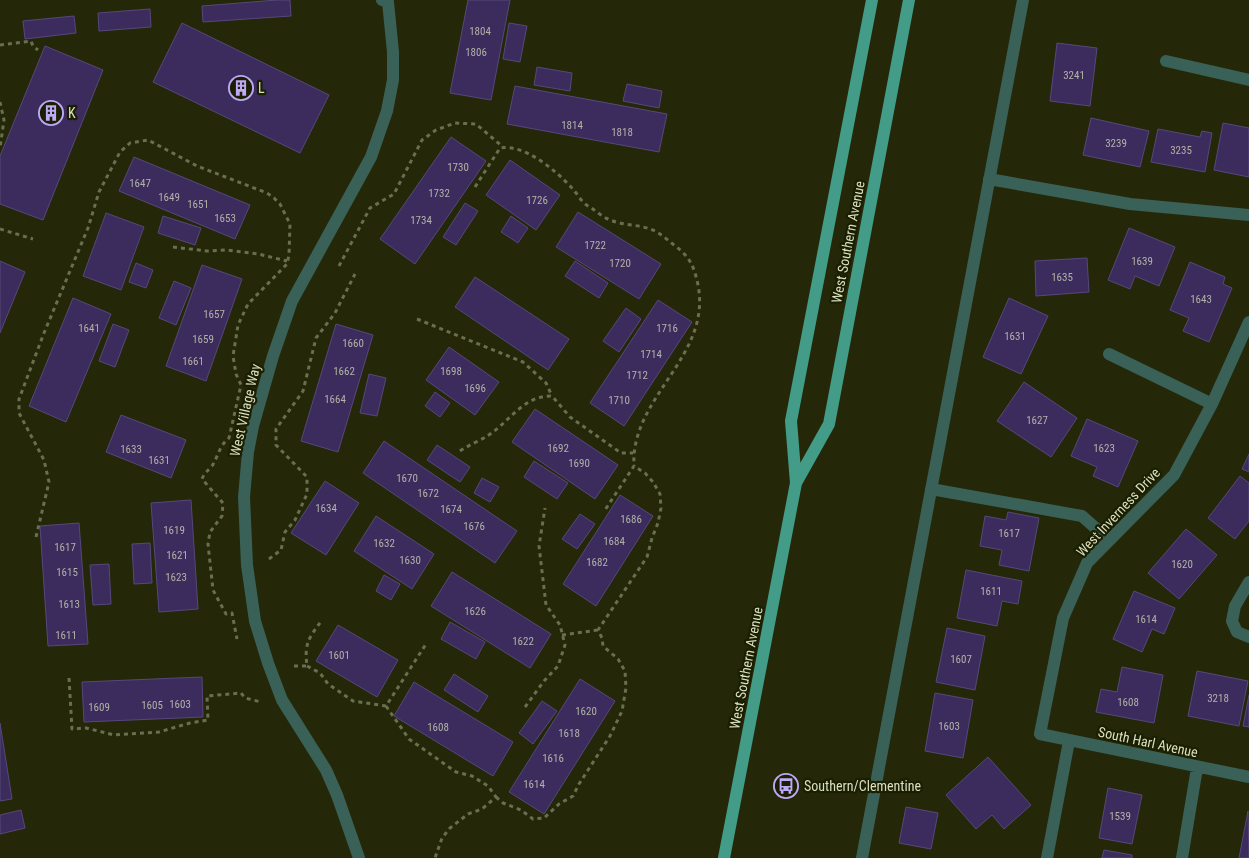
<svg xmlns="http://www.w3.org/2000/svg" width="1249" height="858" font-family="'Roboto Condensed',sans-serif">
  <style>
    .building { fill: #3b2c5d; stroke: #56487b }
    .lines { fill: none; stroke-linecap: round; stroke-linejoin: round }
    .path { stroke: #6a6f4f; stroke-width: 3; stroke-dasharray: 4 4; stroke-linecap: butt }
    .minor { stroke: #3a6157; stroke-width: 12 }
    .major { stroke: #439c87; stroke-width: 12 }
    .labels { text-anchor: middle; stroke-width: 4.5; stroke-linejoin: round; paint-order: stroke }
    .number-label { font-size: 11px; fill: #b2b2a7 }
    .poi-label { font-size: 14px; fill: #d9dfc0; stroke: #1b1f01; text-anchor: start }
    .street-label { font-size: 14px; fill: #d9dfc0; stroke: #1b1f01 }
  </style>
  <rect width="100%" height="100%" fill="#242808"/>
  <!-- building -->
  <path class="building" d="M277 0H290L291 16 203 22 202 6Z
    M468 0H510L491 100 450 93Z
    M150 9 151 27 99 31 98 13Z
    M74 16 76 33 25 39 23 21Z
    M182 23 329 95 300 153 153 82Z
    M509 23 527 26 520 62 503 59Z
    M1057 43 1097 48 1090 106 1050 101Z
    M45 46 103 70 43 220 0 204V156Z
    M537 67 572 73 570 91 534 85Z
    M627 84 662 91 659 108 623 101Z
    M515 86 667 114 659 152 507 124Z
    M1091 118 1149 131 1140 167 1083 155Z
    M1223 123 1249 128V177L1214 170Z
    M1158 129 1200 137 1202 131 1212 133 1205 172 1151 162Z
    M451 137 486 161 415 264 380 239Z
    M134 157 250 205 235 239 119 191Z
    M510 160 560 195 536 230 486 195Z
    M465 203 478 211 456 245 443 237Z
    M578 212 661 264 639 299 556 247Z
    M106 213 144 227 121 290 83 276Z
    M163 216 201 228 195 245 158 233Z
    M511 216 528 228 518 243 501 232Z
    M1129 228 1175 247 1159 286 1135 276 1130 289 1108 280Z
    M1087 258 1089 292 1036 296 1035 261Z
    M0 261 25 272 0 333Z
    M575 261 608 283 599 298 565 276Z
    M1190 262 1225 277 1223 284 1232 288 1209 342 1183 331 1189 318 1170 310Z
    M136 263 153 270 146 288 129 282Z
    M202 265 242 279 206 381 166 366Z
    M475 277 569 339 548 370 455 307Z
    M174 281 191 288 176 325 159 318Z
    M73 298 111 314 66 422 29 406Z
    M1009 298 1048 316 1021 374 983 357Z
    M658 300 692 322 624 426 590 403Z
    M626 308 641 319 619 352 603 341Z
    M113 324 129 330 115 367 99 361Z
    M336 324 373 335 338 452 301 441Z
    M449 347 499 382 475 415 426 380Z
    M369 374 386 378 377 416 360 413Z
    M1024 382 1077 418 1051 457 997 421Z
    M435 392 450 403 440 417 425 406Z
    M535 409 618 465 595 499 512 442Z
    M121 415 186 440 171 478 106 452Z
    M1087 419 1138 441 1118 487 1093 476 1097 467 1071 456Z
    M384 441 517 531 495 563 363 473Z
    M437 445 470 467 460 482 427 460Z
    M1249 454V472L1242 469Z
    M534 461 568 483 557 499 524 477Z
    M1240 476 1249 483V521L1235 539 1208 518Z
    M482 478 499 487 490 502 474 493Z
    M325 481 359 503 326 555 291 533Z
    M620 495 653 516 596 606 563 584Z
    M191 500 198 609 159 612 151 503Z
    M1008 512 1039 518 1029 571 999 565 1002 550 980 546 985 516 1006 520Z
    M580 514 595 524 577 549 562 539Z
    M376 516 434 554 412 589 354 551Z
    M79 523 88 644 48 646 40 526Z
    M1186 529 1217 555 1179 599 1148 573Z
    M150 543 152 583 134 584 132 544Z
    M109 564 111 604 93 605 90 565Z
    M966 570 1022 581 1018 604 1002 601 997 626 957 618Z
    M452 572 551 634 530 668 431 606Z
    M384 575 400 584 391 600 376 591Z
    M1134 591 1175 608 1164 634 1152 629 1142 652 1113 639Z
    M450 622 485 642 476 659 441 639Z
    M338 625 398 660 377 697 316 661Z
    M947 628 985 636 975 690 936 682Z
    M1122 667 1163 675 1154 723 1096 712 1101 689 1117 692Z
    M1197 671 1248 681 1239 726 1188 716Z
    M454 674 488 696 478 712 444 690Z
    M202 677 203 717 84 722 82 682Z
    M580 679 615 701 544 814 509 792Z
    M414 682 513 742 493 776 394 716Z
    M935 693 973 700 963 758 925 751Z
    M1249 695V727L1243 726Z
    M542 701 557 711 533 744 519 733Z
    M0 723 12 799 0 801Z
    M988 757 1031 805 1004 829 992 815 976 829 946 795Z
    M1108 788 1142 795 1132 844 1099 838Z
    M906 807 938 813 931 849 899 843Z
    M21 810 25 828 0 834V815Z
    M1248 811 1249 858H1239Z
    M1104 850 1132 855V858H1102Z"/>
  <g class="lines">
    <!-- path -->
    <path class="path" d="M0 45 31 41 33 46 38 50
      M0 102 4 120 0 148
      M475 187 500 148C525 144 555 170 571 187 577 193 581 202 588 206 595 210 601 216 608 219 622 226 641 224 655 231 662 235 668 240 674 245 690 257 694 266 698 285 712 357 630 397 634 466
      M0 229 33 239
      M173 247 207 251 227 250 258 254 287 261
      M339 266 370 208 394 194 422 140 436 130 455 123 476 124 503 147
      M417 319 523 362 546 383 552 396
      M460 451C469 445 479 441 487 436 509 423 523 395 552 396L570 417 621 453H633
      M36 537 49 482 44 460 19 413V399L44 333 88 228 99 192 120 152 130 143 148 140 197 166 267 193 274 198 280 204 290 224 289 255 287 264 248 304 238 325 233 356 236 374 241 385 229 438C219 446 218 457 212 466 208 471 204 473 202 479L223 503 222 516 210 532 208 544 213 590 226 614 232 613 237 639
      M269 559 281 550 285 532 295 520 307 494V477L276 445V429L303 391 316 338 335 313 355 274
      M562 635 598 630
      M294 666H307C304 643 309 638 322 620
      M307 666 320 673 328 684 353 701 386 706 426 644
      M69 678 72 729 86 728 114 735 159 732 190 723 208 720 207 696 241 693 245 698 261 702
      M386 706 409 739 456 772 472 776 488 786 496 797 482 809 468 814 450 828 442 838 435 858
      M525 707 544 681 558 666 565 645 560 625 546 605 539 546 545 508
      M496 797 503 803 521 810 533 819 544 818 559 804 573 796 579 784 610 736 622 711 626 688 625 671 618 659 603 646 602 638 598 630 647 557 652 538 658 523 661 508 660 494 653 482 645 473 634 466 605 510"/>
    <!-- minor -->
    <path class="minor" d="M1166 61 1249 80
      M989 179 1130 204 1249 215
      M1249 322 1212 404 1174 475 1087 563 1063 618 1040 734 1249 777
      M1109 354 1212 404
      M931 489 1082 516 1109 540
      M1249 582 1235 606 1232 621 1237 632 1249 637
      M359 858 337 795 326 770 282 700 268 663 255 621 247 565 244 497 248 452 253 426 273 356 292 301 371 157 387 111 393 80V52L388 2 382 0
      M862 858 1023 0
      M1047 858 1069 741
      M1182 858 1197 768"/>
    <!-- major -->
    <path class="major" d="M796 483 829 424 909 0
      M724 858 796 483 791 421 872 0"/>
  </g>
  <!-- icons -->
  <defs>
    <symbol id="building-ring" viewBox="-11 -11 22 22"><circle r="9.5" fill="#1b1f01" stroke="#bda9f5" stroke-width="1.5"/><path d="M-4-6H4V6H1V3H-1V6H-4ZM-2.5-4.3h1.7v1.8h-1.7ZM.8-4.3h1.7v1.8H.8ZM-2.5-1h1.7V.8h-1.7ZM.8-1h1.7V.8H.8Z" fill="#bda9f5"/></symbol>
    <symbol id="bus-ring" viewBox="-11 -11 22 22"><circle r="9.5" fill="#1b1f01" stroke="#bda9f5" stroke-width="1.5"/><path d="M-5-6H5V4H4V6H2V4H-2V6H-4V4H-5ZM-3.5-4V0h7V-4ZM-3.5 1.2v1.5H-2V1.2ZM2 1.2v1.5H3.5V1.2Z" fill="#bda9f5"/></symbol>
  </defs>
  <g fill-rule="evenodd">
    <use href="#building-ring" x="227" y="74" width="28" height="28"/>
    <use href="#building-ring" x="37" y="99" width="28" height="28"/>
    <use href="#bus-ring" x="772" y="772" width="28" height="28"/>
  </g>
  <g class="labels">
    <!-- number labels -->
    <g class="number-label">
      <text x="480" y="35">1804</text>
      <text x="476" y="56">1806</text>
      <text x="1074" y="79">3241</text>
      <text x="572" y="129">1814</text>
      <text x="622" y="136">1818</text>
      <text x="1116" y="147">3239</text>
      <text x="1181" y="154">3235</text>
      <text x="458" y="171">1730</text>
      <text x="140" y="187">1647</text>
      <text x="439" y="197">1732</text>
      <text x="169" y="201">1649</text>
      <text x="537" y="204">1726</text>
      <text x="198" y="208">1651</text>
      <text x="225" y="222">1653</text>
      <text x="421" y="224">1734</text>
      <text x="595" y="249">1722</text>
      <text x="1142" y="265">1639</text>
      <text x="620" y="267">1720</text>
      <text x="1062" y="281">1635</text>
      <text x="1201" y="303">1643</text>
      <text x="214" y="318">1657</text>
      <text x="89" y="332">1641</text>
      <text x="667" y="332">1716</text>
      <text x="1015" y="340">1631</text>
      <text x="203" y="343">1659</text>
      <text x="353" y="347">1660</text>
      <text x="651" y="358">1714</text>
      <text x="193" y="365">1661</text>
      <text x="344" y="375">1662</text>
      <text x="451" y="375">1698</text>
      <text x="637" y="379">1712</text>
      <text x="475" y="392">1696</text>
      <text x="335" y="403">1664</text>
      <text x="619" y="404">1710</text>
      <text x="1037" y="424">1627</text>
      <text x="558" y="452">1692</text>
      <text x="1104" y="452">1623</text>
      <text x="131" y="453">1633</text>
      <text x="159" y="464">1631</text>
      <text x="579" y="467">1690</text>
      <text x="407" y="482">1670</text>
      <text x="428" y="497">1672</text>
      <text x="326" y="512">1634</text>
      <text x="451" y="513">1674</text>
      <text x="631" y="523">1686</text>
      <text x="474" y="530">1676</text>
      <text x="174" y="534">1619</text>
      <text x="1009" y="537">1617</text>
      <text x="614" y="545">1684</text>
      <text x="384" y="547">1632</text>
      <text x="65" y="551">1617</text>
      <text x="177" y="559">1621</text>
      <text x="410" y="564">1630</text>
      <text x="597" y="566">1682</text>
      <text x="1182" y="568">1620</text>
      <text x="67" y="576">1615</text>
      <text x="176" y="581">1623</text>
      <text x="991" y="595">1611</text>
      <text x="69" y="608">1613</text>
      <text x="475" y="615">1626</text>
      <text x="1146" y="623">1614</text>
      <text x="66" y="639">1611</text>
      <text x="523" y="645">1622</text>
      <text x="339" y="659">1601</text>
      <text x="961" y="663">1607</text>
      <text x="1218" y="702">3218</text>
      <text x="1128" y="706">1608</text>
      <text x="180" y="708">1603</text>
      <text x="152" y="709">1605</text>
      <text x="99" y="711">1609</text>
      <text x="586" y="715">1620</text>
      <text x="949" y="730">1603</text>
      <text x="438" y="731">1608</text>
      <text x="569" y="737">1618</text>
      <text x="553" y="762">1616</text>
      <text x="534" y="788">1614</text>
      <text x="1120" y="820">1539</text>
    </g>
    <!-- poi labels -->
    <g class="poi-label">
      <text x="258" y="93">L</text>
      <text x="68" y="118">K</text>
      <text x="804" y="791">Southern/Clementine</text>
    </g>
    <!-- street labels -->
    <g class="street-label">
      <text transform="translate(848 242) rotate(-79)" y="5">West Southern Avenue</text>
      <text transform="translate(245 410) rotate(-77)" y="5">West Village Way</text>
      <text transform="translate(1118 512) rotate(-47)" y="5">West Inverness Drive</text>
      <text transform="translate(746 668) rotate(-79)" y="5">West Southern Avenue</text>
      <text transform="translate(1148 742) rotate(12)" y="5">South Harl Avenue</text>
    </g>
  </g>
</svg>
